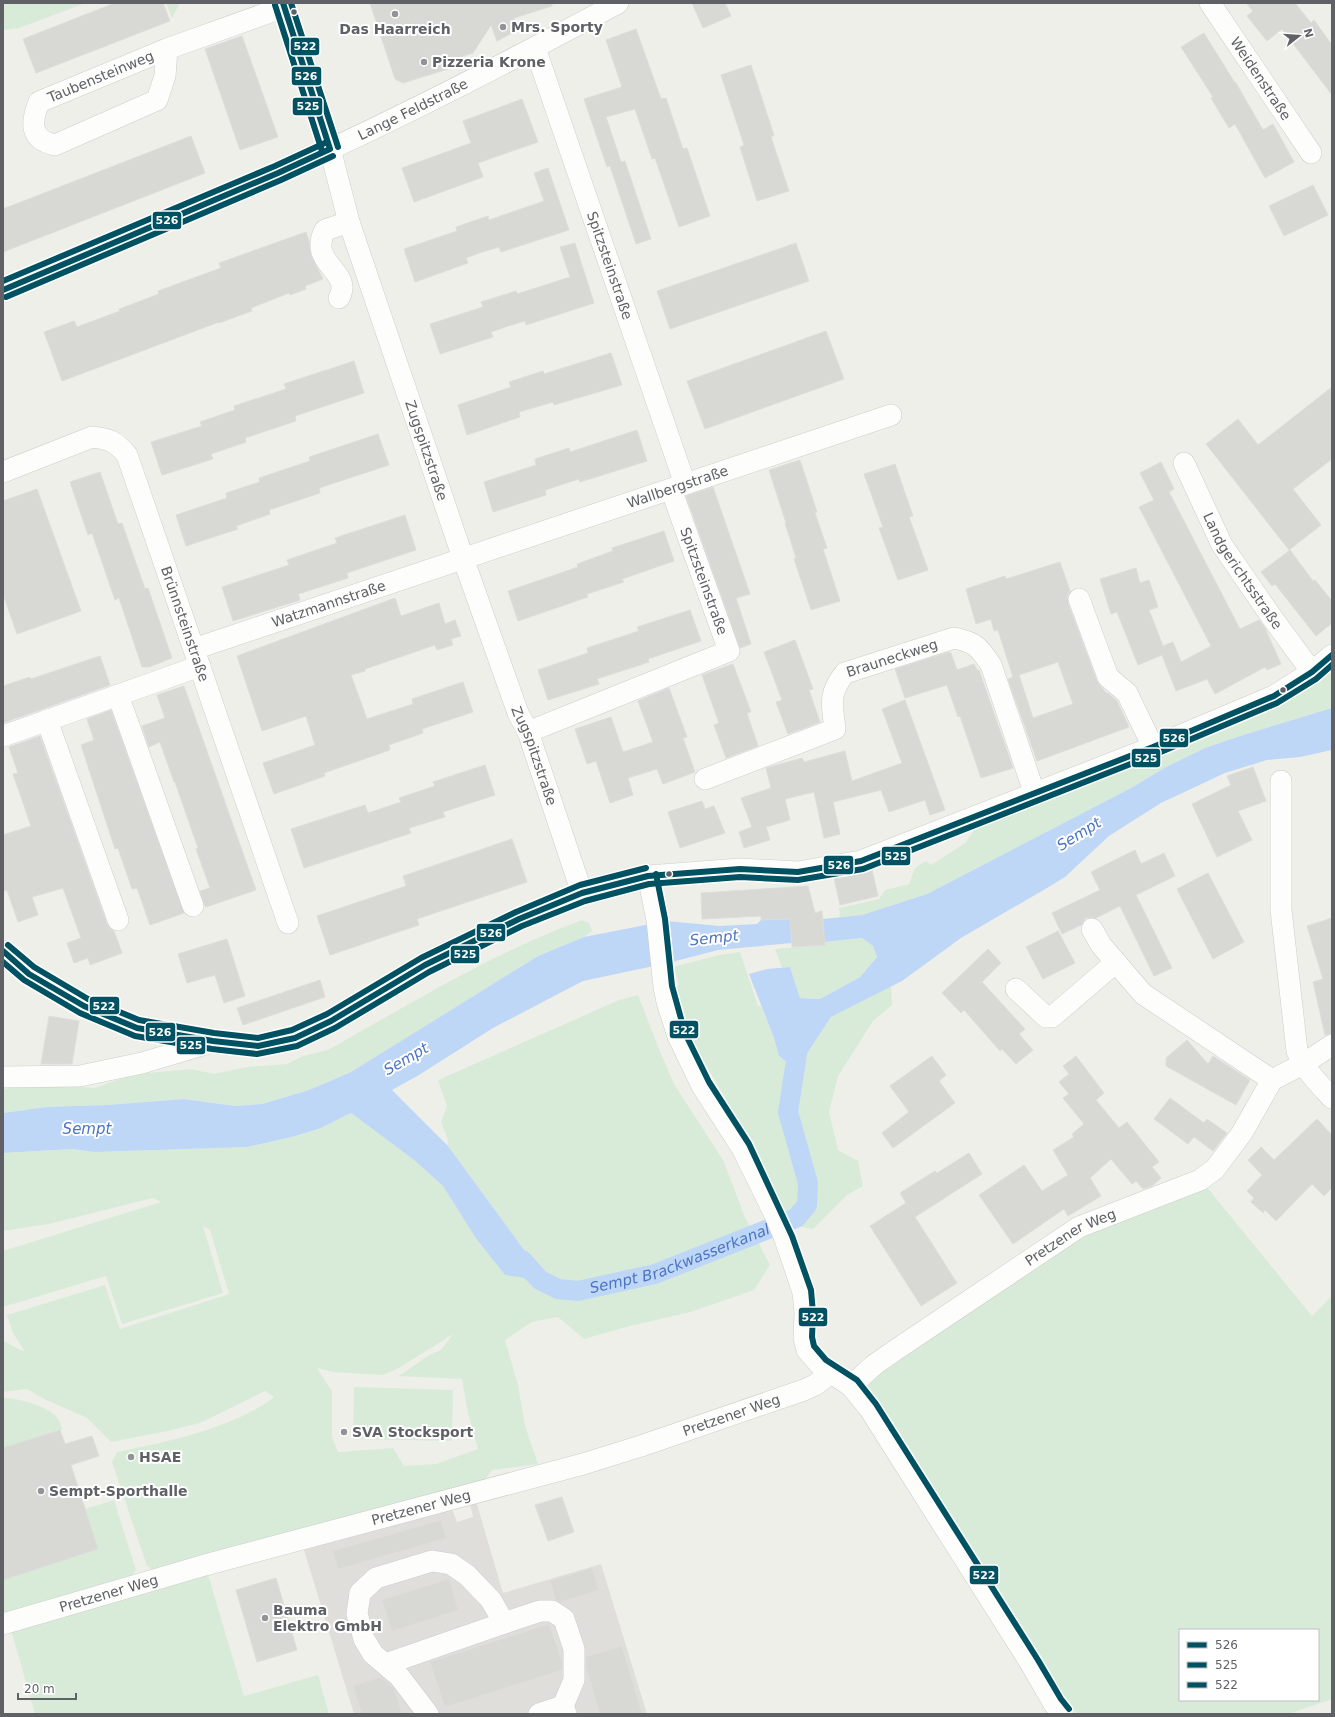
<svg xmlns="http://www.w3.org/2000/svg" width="1335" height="1717" font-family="'DejaVu Sans',sans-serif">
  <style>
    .industrial { fill: #dfdeda }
    .green { fill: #d8ebd9; fill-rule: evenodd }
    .water { fill: #bfd7f7 }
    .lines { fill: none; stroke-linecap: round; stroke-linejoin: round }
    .canal { stroke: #bfd7f7; stroke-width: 20 }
    .building { fill: #d8d8d5; stroke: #deddd9; fill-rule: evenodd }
    .minor-casing { stroke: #cccdcc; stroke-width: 22 }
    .minor { stroke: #fdfdfc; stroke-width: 21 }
    .bus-1-casing { stroke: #fff; stroke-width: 9 }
    .bus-2-casing { stroke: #fff; stroke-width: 9 }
    .bus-3-casing { stroke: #fff; stroke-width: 9 }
    .bus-1 { stroke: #005262; stroke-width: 6 }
    .bus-2 { stroke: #005262; stroke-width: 6 }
    .bus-3 { stroke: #005262; stroke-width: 6 }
    .bus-dot { fill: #5f6167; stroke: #fff; stroke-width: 1.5 }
    .poi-dot { fill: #919395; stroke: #fff; stroke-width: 1.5 }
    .labels { text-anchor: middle; stroke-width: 4; stroke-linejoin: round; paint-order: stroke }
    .poi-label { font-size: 14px; font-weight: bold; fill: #5f6167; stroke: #fff; text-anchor: start }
    .street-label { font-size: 14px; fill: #5f6167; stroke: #fff }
    .water-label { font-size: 15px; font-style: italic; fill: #4c74c2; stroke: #fff }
    .line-badge { stroke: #fff; stroke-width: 1.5 }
    .badge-label { font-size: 11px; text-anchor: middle; font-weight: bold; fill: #fff }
  </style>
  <rect width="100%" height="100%" fill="#efefea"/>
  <!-- industrial -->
  <path class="industrial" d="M476 1501 503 1593 601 1564 647 1714H354L304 1550 452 1509 457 1522 473 1517 470 1503Z"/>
  <!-- green -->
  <path class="green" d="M3 3H86L19 28 3 30Z
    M166 3H180L172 18Z
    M1328 672H1332V708L1243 735 1205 748 1166 767 1131 788 927 894 862 915 840 917 839 908 879 899 885 890 909 884 915 868 926 861 931 865 965 843 982 819 1267 708 1307 690Z
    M582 920 589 923 592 931 584 937 538 956 351 1072 309 1090 262 1104 235 1106 184 1099 107 1105 46 1107 3 1113V1089L42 1084 95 1088 126 1077 147 1073 191 1069 214 1074 247 1067 287 1064 303 1056 328 1050C410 1004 492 953 582 920Z
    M862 938 873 946 877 957 860 977 820 999 800 998 790 967 782 968 775 949 824 945V942Z
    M740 952 758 1006H761L774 1038 779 1056 790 1065 806 1055 831 1017 891 986 892 1005 873 1021 838 1076 829 1112 838 1150 858 1161 863 1186 847 1195 813 1229 795 1226 770 1191 761 1167 744 1130 697 1050 689 1030 676 987 679 984 673 967 719 955Z
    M638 995 657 1044 674 1084 723 1160 745 1217 770 1265 754 1290 691 1312 630 1326 584 1339 558 1317 532 1322 505 1340 518 1385 525 1426 538 1464 492 1470 480 1487 154 1571 147 1566 112 1462 117 1452C164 1443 237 1427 274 1397L265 1391 200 1423 163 1432 111 1442 87 1418 42 1398 27 1389 3 1392V1341L25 1352 13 1333 7 1315 105 1285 120 1329 229 1294 210 1230 203 1226 223 1293 122 1324 106 1276 3 1307V1251L161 1202 153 1198 49 1224 3 1231V1153L72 1149 94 1152 247 1147 292 1137 321 1128 351 1113 414 1160 443 1186 475 1237 539 1280 533 1262 448 1146 447 1137 441 1122 447 1106 438 1080 619 1000ZM453 1334 441 1350 429 1355 399 1376 462 1379 468 1414 478 1449 436 1464 404 1466 393 1448 338 1452 332 1436V1391L317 1368 333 1372 383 1375 399 1368Z
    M1206 1186 1312 1316 1332 1296V1699L1288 1714H1077L980 1571 868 1395 867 1389 871 1379 1066 1241ZM1180 1630H1318V1700H1180Z
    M354 1387 453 1390 452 1441 353 1439Z
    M3 1398C18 1398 51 1406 59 1420 61 1423 61 1426 62 1429L3 1448Z
    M114 1500 136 1570 132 1575 3 1614V1580L98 1549 85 1509Z
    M207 1571 244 1696 318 1675 329 1714H35L11 1630Z"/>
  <!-- water -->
  <path class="water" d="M1332 708V750L1300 757 1267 760 1225 773 1161 803 1109 836 1065 877 1047 888 961 938 902 981 831 1017 806 1055 790 1065 779 1056 774 1038 749 974 767 969 790 967 800 998 820 999 860 977 877 957 873 946 862 938 824 942 823 919 862 915 927 894 1131 788 1166 767 1205 748 1243 735Z
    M796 918 792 943 718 950 668 963 583 981 493 1028 419 1075 392 1090 448 1146 533 1262 540 1280 505 1275 475 1237 443 1186 414 1160 351 1113 321 1128 292 1137 247 1147 94 1152 72 1149 3 1153V1113L46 1107 107 1105 184 1099 235 1106 262 1104 309 1090 351 1072 538 956 584 937 666 921 720 926 757 924 761 920Z"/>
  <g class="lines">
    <!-- canal -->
    <path class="canal" id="s1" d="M522 1260 540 1280 558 1289 578 1291 655 1274 796 1218 807 1205 808 1183 788 1112 800 1035"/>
  </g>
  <!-- building -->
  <path class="building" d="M115 3H163L170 21 36 73 23 39Z
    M370 3H552V6L514 18 518 30 497 41 491 25 473 53 457 58 451 68 403 83 395 79Z
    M692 3H725L731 16 703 28Z
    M1246 3H1295L1311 23 1314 20 1332 45V95L1282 29 1267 41 1247 16 1253 11Z
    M636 29 661 99 666 98 683 149 687 148 710 216 679 227 655 158 652 159 635 109 606 117 621 162 625 161 651 239 636 244 610 166 607 167 584 99 622 87 606 40Z
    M1204 33 1235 83H1236L1263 130 1273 124 1294 162 1265 178 1235 124 1229 128 1211 98 1213 97 1181 47Z
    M242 36 278 137 240 150 205 49Z
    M751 65 774 135 771 137 789 191 757 201 740 147 744 145 721 75Z
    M522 99 538 142 478 163 483 177 414 202 402 168 471 143 463 121Z
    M191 136 205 173 3 252V209Z
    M548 168 569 230 501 252 499 247 482 252 466 258 468 263 415 282 404 249 457 231 456 227 488 216 489 220 544 201 534 173Z
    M1313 185 1328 215 1284 236 1269 206Z
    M306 232 309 241 311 256 323 279 305 286 306 289 290 295 289 293 251 308 252 311 219 323V322L62 381 44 332 74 321 77 327 120 311 119 309 122 308 159 294 158 291 221 268 219 263Z
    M575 243 594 303 526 325 525 321 508 326 491 332 493 337 440 354 430 324 483 307 481 302 516 291 517 294 570 277 560 247Z
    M796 243 809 281 670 329 657 291Z
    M826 331 844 379 705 429 687 381Z
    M611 353 622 385 554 405 553 402 519 412 520 417 467 435 458 405 511 387 509 382 543 371 544 374Z
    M354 361 364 393 295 416 296 421 245 438 246 442 211 454 213 459 162 475 151 442 202 426 200 422 235 410 234 406 286 389 284 384Z
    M1332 387V459L1293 489 1321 525 1289 550 1206 444 1238 419 1258 445Z
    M637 430 647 461 580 482 579 479 545 490 546 495 493 512 484 482 536 465 535 459 569 448 570 452Z
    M378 434 389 465 319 488 320 493 269 510 270 514 236 526 238 529 186 546 176 515 227 498 226 493 260 482 259 478 310 461 309 457Z
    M800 460 817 512 815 513 827 548 823 549 840 601 811 610 794 559 796 558 785 523H786L769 470Z
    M1161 462 1174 489 1169 492 1240 629 1259 620 1265 628 1281 664 1267 670 1265 667 1215 694 1207 679 1176 691 1162 655 1138 665 1117 612 1111 614 1100 579 1136 568 1140 583 1149 580 1158 607 1149 610 1163 646 1173 642 1181 662 1211 646 1139 507 1154 500 1140 473Z
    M895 464 913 516 909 517 928 570 898 580 879 528 883 527 864 474Z
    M100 472 118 524 122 523 145 589 148 588 172 658 149 667H142L119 598 115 600 92 533 88 535 70 482Z
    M713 487 750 594 736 598 751 644 740 648 686 496Z
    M37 489 81 611 17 634 3 594V501Z
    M405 515 416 550 347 573 348 578 298 594 300 600 233 621 222 587 289 565 287 560 337 543 335 538Z
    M664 531 674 561 622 579 624 582 587 594 588 597 518 621 508 591 578 567 577 564 613 551 612 548Z
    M1290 550 1313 581 1315 580 1332 601V623L1316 636 1275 584 1272 586 1261 572Z
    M1060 562 1070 591 1067 597 1068 603 1097 681 1106 693H1108L1117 701 1129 727 1037 761 1008 679 1013 677 998 630 994 631 991 619 976 624 966 589 1005 576 1006 579ZM1058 662 1073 704 1033 718 1019 675Z
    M395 598 401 616 439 603 445 624 455 620 461 636 451 639 453 645 437 650 435 645 365 669V671L351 675 367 719 413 704 412 699 463 682 473 712 422 729 423 733 389 745 390 750 324 773 325 776 274 794 263 763 315 745 306 716 262 731 237 656Z
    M690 610 701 641 648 659 649 662 597 679 599 684 548 700 538 670 588 653 587 648 639 631 637 627Z
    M795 640 813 689 809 690 820 722 788 734 776 702 782 700 764 652Z
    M949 652 951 653 957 670 974 664 977 670H979L1013 768 981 778 960 716 958 717 947 685 905 698 895 669Z
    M100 656 110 685 3 723V686L30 677 31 679Z
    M733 664 751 712 747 713 758 746 726 758 714 725 719 723 702 675Z
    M184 686 256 890 206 907 205 906 200 891 210 888 196 849 198 848 175 782H174L160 742 149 747 142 726 165 718 157 695Z
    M669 688 687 737 683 738 695 772 663 784 657 769 628 778 633 795 610 803 596 761 587 764 575 729 611 717 623 752 653 742 638 701Z
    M905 700 945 810 930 815 925 800 889 812 881 790 833 802 840 834 824 838 814 792 785 799 790 820 766 827 770 840 744 848 739 832 752 827 741 798 771 788 766 768 802 758 804 762 845 751 852 781 902 763 882 709Z
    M111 710 184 913 150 925 137 888 132 889 118 848 115 849 81 745 94 740 87 719Z
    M40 736 107 924 110 929 114 931 122 953 90 965 88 958 74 963 67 943 81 938 63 888 32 897 38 915 18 922 7 890 3 891V835L31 826 13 774 18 773 9 747Z
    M485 765 495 795 443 812 445 817 409 828 411 833 304 868 291 829 365 805 368 813 401 802 399 798 435 786 433 782Z
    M1253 767 1266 801 1238 811 1252 840 1217 857 1192 804 1231 785 1227 776Z
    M702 801 705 809 714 806 725 833 680 848 668 812Z
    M512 839 527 882 417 919 419 925 330 955 317 916 406 886 403 876Z
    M1135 850 1141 864 1164 853 1175 876 1136 895 1172 968 1154 976 1120 906 1096 918H1086L1081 925 1062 934 1052 913 1100 890 1091 872Z
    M872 870 878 896 840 905 834 878 863 873Z
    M1208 873 1244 942 1213 959 1177 889Z
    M808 886 815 913 822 911 825 945 792 947 790 919 761 920V916L702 919 701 893Z
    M1332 918V1033L1325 1035 1313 982 1323 979 1307 926Z
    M1058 931 1075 963 1043 979 1026 947Z
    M227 939 245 996 224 1003 215 975 187 983 178 954Z
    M988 949 1001 963 982 982 1025 1029 1019 1034 1033 1050 1016 1064 1002 1049 1000 1051 964 1010 961 1013 942 993Z
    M320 980 325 997 243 1025 237 1008Z
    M49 1016 79 1021 72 1064H41Z
    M1187 1040 1208 1064 1213 1056 1250 1080 1236 1105 1166 1066V1058Z
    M932 1056 946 1075 939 1081 955 1103 893 1148 882 1133 909 1112 890 1086Z
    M1076 1056 1104 1093 1096 1100 1119 1128 1127 1122 1159 1162 1152 1167 1161 1178 1152 1186 1143 1189 1136 1181 1132 1184 1111 1159 1090 1178 1101 1196 1068 1216 1064 1209 1013 1244 979 1195 1024 1165 1042 1191 1068 1175 1053 1150 1074 1137 1072 1134 1084 1124 1063 1098 1069 1094 1059 1082 1069 1074 1063 1066Z
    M1170 1098 1204 1123 1207 1119 1227 1133 1213 1151 1194 1137 1188 1144 1154 1119Z
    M1317 1119 1332 1135V1188L1324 1196 1312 1184 1276 1221 1265 1210 1263 1213 1251 1202 1254 1198 1247 1191 1262 1175 1248 1160 1261 1147 1274 1160Z
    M969 1153 982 1174 915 1217 957 1283 921 1306 870 1226 906 1203 900 1193 935 1171 937 1173Z
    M60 1430 65 1444 92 1436 99 1456 71 1465 98 1549 3 1580V1448Z
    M562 1497 574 1532 548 1541 535 1505Z
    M441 1520 446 1538 338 1569 333 1551Z
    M592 1568 598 1590 560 1602 556 1600 550 1581Z
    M276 1578 297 1650 257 1662 236 1590Z
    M449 1579 458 1610 392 1631 382 1600Z
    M549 1624 562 1661V1670L445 1707 430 1662Z
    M622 1646 642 1714H600L586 1666V1657Z
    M381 1677 394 1689 402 1714H362L353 1686Z"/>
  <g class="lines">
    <defs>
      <g id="minor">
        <path id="s2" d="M283 3 330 149 349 222 463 558 518 713 528 732 582 893"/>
        <path id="s3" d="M1210 3 1311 153"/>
        <path id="s4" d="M535 48 685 484"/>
        <path id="s5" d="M167 49 165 76 157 100 55 145C29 139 31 122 39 102L167 49 284 7"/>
        <path id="s6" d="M3 290C94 248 188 214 279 173 394 121 507 63 618 3"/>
        <path d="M339 298C354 271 307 264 325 230L349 222"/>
        <path id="s7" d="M1184 463 1222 545 1273 619 1312 672"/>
        <path id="s8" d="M3 472 92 437C110 439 115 441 127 455L288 923"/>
        <path d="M1079 599 1108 677 1127 693 1153 747"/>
        <path id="s9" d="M194 649 891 415"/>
        <path d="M118 695 193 906"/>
        <path d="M47 720 118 920"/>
        <path d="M528 732 729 651 671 489"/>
        <path d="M3 736 200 666"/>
        <path id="s10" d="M705 779 835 729C832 704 828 694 845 673L954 638C975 642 979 647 991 665L1034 792"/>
        <path d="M1281 781V910L1297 1051C1305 1070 1318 1083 1332 1098"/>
        <path d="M648 876 657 920 664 987 667 1002 678 1036 702 1086 742 1148 774 1213 785 1239 803 1292 805 1313 804 1338 807 1350 821 1366 851 1386 869 1408 1031 1664 1054 1704 1063 1714"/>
        <path d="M1092 929 1101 945 1143 994 1272 1080"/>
        <path d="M3 951 29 974 84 1006 137 1028 213 1041 258 1046 295 1038 331 1021 425 965 519 919 582 893 648 876 740 869 798 872 861 861 1153 747 1274 696 1312 672 1332 655"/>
        <path d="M1016 989 1046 1017H1052L1116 962"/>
        <path d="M3 1077 80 1076 142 1063 209 1043"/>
        <path id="s11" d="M851 1386 874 1365 897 1349 1079 1227 1200 1180 1215 1169 1242 1133 1272 1080 1303 1064 1332 1045"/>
        <path id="s12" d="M3 1624 205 1565 583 1464 641 1446 804 1390 815 1385 831 1373"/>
        <path d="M386 1664 504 1623"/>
        <path d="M428 1714 399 1676 373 1654 364 1639 357 1614 360 1593 376 1578 432 1561 451 1564 467 1575 491 1600 504 1623 540 1611H552L564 1619 574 1649V1680L563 1706"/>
        <path d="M539 1714 563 1706 566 1714"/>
      </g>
    </defs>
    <!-- minor casing -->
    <use href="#minor" class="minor-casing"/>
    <!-- minor -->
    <use href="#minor" class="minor"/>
    <defs>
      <path id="bus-1" d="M283 3 330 149
        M3 290 278 173 330 149
        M3 951 29 974 84 1006 137 1028 213 1041 258 1046 295 1038 331 1021 425 965 519 919 582 893 648 876 740 869 798 872 861 861 1153 747 1274 696 1312 672 1332 655"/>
      <path id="bus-2" d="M275 5 322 151
        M6 297 281 180 333 156
        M3 962 24 980 80 1013 135 1036 212 1049 257 1054 297 1046 335 1028 429 972 522 926 585 901 649 884 740 877 798 880 863 869 1156 754 1277 703 1316 679 1332 665"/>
      <path id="bus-3" d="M291 3 338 147
        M3 281 275 166 327 142
        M656 874 665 919 672 986 685 1033 709 1082 749 1144 792 1236 811 1290 813 1313 812 1337 814 1346 826 1360 857 1380 876 1404 1038 1660 1061 1699 1069 1709
        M8 945 34 967 88 999 139 1020 214 1033 258 1038 292 1030 327 1014 421 958 516 912 580 885 646 868"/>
    </defs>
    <!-- bus-1 casing -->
    <use href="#bus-1" class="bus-1-casing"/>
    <!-- bus-2 casing -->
    <use href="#bus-2" class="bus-2-casing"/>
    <!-- bus-3 casing -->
    <use href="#bus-3" class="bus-3-casing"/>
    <!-- bus-1 -->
    <use href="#bus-1" class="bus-1"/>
    <!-- bus-2 -->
    <use href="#bus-2" class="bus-2"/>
    <!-- bus-3 -->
    <use href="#bus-3" class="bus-3"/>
  </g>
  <!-- markers -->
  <g class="bus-dot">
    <circle cx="294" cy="12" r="3.5"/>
    <circle cx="1283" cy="690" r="3.5"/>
    <circle cx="669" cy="874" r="3.5"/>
  </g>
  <g class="poi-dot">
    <circle cx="395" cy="14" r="4"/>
    <circle cx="503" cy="27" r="4"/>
    <circle cx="424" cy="62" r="4"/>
    <circle cx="344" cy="1432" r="4"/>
    <circle cx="131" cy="1457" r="4"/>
    <circle cx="41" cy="1491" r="4"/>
    <circle cx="265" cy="1618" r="4"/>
  </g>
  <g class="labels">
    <!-- poi labels -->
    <g class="poi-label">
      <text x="511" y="32">Mrs. Sporty</text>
      <text x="395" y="34" text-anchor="middle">Das Haarreich</text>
      <text x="432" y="67">Pizzeria Krone</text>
      <text x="352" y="1437">SVA Stocksport</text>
      <text x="139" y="1462">HSAE</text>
      <text x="49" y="1496">Sempt-Sporthalle</text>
      <text x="273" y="1615">Bauma<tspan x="273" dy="16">Elektro GmbH</tspan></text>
    </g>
    <!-- street labels -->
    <g class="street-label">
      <text dy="5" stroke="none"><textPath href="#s5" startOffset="286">Taubensteinweg</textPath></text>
      <text dy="5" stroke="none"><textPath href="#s3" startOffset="91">Weidenstraße</textPath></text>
      <text dy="5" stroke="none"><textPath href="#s6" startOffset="448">Lange Feldstraße</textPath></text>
      <text dy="5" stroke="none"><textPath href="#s4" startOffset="230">Spitzsteinstraße</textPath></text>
      <text dy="5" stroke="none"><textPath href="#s2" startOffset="470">Zugspitzstraße</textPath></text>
      <text dy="5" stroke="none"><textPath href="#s9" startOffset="510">Wallbergstraße</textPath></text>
      <text dy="5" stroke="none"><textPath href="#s7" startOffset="123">Landgerichtsstraße</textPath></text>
      <text transform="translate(704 581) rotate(70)" y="5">Spitzsteinstraße</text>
      <text dy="5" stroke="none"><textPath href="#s9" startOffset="142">Watzmannstraße</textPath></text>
      <text dy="5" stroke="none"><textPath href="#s8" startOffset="315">Brünnsteinstraße</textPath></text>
      <text dy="5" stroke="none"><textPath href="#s10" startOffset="248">Brauneckweg</textPath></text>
      <text dy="5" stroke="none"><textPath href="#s2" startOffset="794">Zugspitzstraße</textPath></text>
      <text dy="5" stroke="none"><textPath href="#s11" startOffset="266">Pretzener Weg</textPath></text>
      <text dy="5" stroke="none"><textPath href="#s12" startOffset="758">Pretzener Weg</textPath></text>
      <text dy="5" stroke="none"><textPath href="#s12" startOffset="434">Pretzener Weg</textPath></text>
      <text dy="5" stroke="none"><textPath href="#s12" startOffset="110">Pretzener Weg</textPath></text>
    </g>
    <!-- water labels -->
    <g class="water-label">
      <text transform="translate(1079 834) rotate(-32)" y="5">Sempt</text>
      <text transform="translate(714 938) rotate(-6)" y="5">Sempt</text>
      <text transform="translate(406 1059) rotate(-30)" y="5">Sempt</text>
      <text x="87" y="1134">Sempt</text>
      <text dy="5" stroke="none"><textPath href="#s1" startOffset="174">Sempt Brackwasserkanal</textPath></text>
    </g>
  </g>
  <g class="line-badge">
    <rect x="290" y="37" width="30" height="19" rx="4" fill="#005262"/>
    <rect x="291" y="66" width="31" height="20" rx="4" fill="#005262"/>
    <rect x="292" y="97" width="31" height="19" rx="4" fill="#005262"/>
    <rect x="152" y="211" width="30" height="19" rx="4" fill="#005262"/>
    <rect x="1159" y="728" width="30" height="20" rx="4" fill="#005262"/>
    <rect x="1131" y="748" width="30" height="20" rx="4" fill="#005262"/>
    <rect x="881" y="846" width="30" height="20" rx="4" fill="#005262"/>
    <rect x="823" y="855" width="31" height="20" rx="4" fill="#005262"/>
    <rect x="476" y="923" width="30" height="19" rx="4" fill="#005262"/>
    <rect x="450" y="945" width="30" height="19" rx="4" fill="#005262"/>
    <rect x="89" y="996" width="31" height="19" rx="4" fill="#005262"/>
    <rect x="669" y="1020" width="30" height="19" rx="4" fill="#005262"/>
    <rect x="145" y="1022" width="31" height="20" rx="4" fill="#005262"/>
    <rect x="176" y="1036" width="30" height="19" rx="4" fill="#005262"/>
    <rect x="798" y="1307" width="30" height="20" rx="4" fill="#005262"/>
    <rect x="969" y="1565" width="30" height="20" rx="4" fill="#005262"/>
  </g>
  <g class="badge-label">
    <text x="305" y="50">522</text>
    <text x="306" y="80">526</text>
    <text x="308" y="110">525</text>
    <text x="167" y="224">526</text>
    <text x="1174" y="742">526</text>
    <text x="1146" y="762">525</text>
    <text x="896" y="860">525</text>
    <text x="839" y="869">526</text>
    <text x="491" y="937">526</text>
    <text x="465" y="958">525</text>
    <text x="104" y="1010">522</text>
    <text x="684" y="1034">522</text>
    <text x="160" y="1036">526</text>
    <text x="191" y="1049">525</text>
    <text x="813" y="1321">522</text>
    <text x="984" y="1579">522</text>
  </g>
  <!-- border -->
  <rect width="1335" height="1717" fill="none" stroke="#5f6167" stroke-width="8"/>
  <!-- legend -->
  <rect x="1179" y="1629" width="140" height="72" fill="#ffffff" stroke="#bfc0c2"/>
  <rect x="1187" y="1642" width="20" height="6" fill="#005262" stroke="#bfc0c2"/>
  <text x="1215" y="1649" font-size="12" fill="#5f6167">526</text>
  <rect x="1187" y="1662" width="20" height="6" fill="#005262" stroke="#bfc0c2"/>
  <text x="1215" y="1669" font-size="12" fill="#5f6167">525</text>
  <rect x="1187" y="1682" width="20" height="6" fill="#005262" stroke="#bfc0c2"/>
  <text x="1215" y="1689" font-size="12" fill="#5f6167">522</text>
  <!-- north arrow -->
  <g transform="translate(1299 36) rotate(73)" stroke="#ffffff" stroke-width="3" paint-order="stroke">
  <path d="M0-3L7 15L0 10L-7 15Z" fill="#5f6167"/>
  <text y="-6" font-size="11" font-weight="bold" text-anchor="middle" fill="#5f6167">N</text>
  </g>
  <!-- scale -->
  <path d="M18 1693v6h58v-6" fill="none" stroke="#5f6167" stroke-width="2"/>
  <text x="24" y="1693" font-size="12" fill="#5f6167" stroke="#ffffff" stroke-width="3" paint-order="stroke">20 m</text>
</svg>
